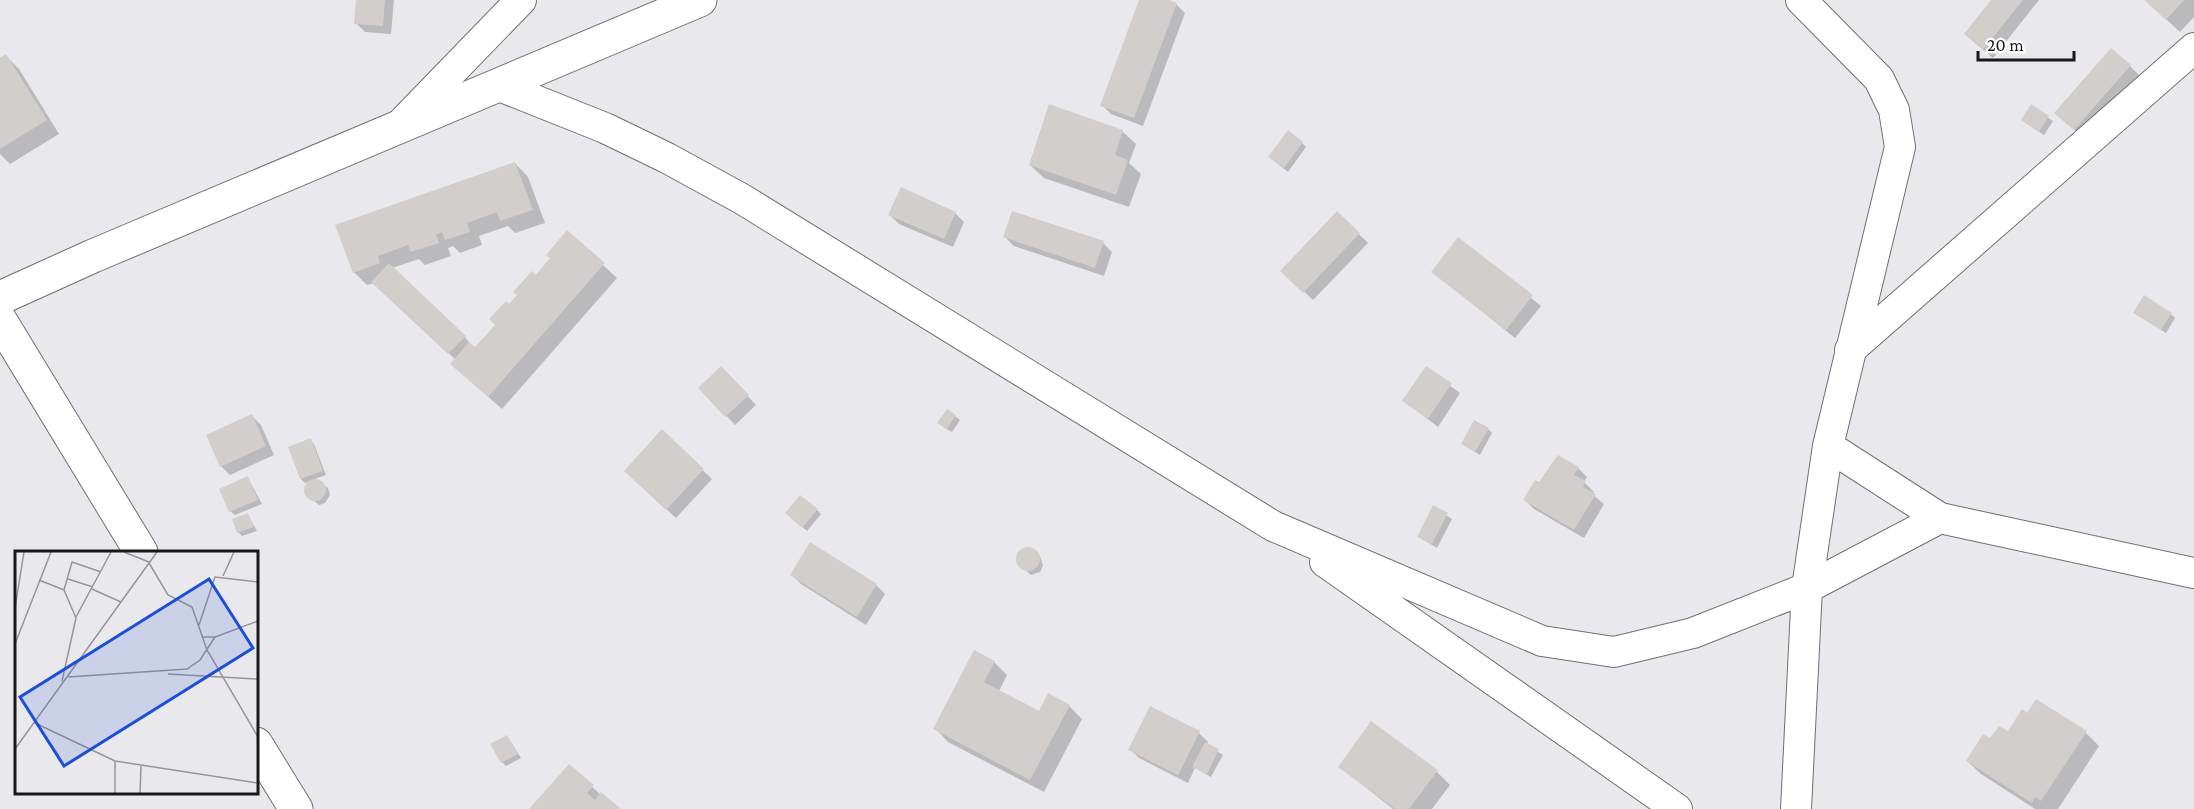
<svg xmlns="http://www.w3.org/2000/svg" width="2194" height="809" font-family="'Crimson Pro',serif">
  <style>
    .shadow { fill: #0003 }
    .building { fill: #d2cecb }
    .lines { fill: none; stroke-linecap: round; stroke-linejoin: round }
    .minor-casing { stroke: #706f73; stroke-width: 32 }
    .tertiary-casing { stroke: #706f73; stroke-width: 35 }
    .primary-casing { stroke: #706f73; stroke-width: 35 }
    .minor { stroke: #fff; stroke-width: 30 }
    .tertiary { stroke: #fff; stroke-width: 33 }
    .primary { stroke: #fff; stroke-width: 33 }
    .inset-road { fill: none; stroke: #969598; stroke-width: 1.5 }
    .view { fill: #1d4ed8; fill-opacity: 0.15; stroke: #1d4ed8; stroke-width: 3 }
    .inset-edge { fill: none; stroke: #19191b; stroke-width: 3 }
  </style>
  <rect width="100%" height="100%" fill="#e9e8ec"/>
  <!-- shadow -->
  <path class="shadow" d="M357 0H394L391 34 365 32 356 23Z
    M1141 0H1165L1176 4 1185 13 1143 126 1111 114 1102 105Z
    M1993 0H2039L1993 58 1975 43Z
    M2145 0H2194V17L2180 32Z
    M6 56 19 69 59 134 10 164 0 154V60Z
    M2130 66 2139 75 2084 138 2065 122Z
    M2031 106 2053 121 2044 135 2027 124Z
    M1122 131 1136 144 1129 163 1141 174 1129 207 1044 178 1030 165Z
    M1302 143 1306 147 1288 172 1274 161Z
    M515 163 528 177 545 223 515 233 508 226 479 236 482 245 460 253 453 246 448 248 451 256 425 265 419 259 392 268 465 337 475 350 552 259 567 232 617 278 502 409 466 377 456 360 374 283 367 285 354 272Z
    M955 213 964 222 953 247 899 224 890 215Z
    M1337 213 1368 243 1313 300 1282 271Z
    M1005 237 1103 243 1112 252 1104 276 1014 246Z
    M1458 239 1541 306 1515 338 1433 272Z
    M2135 313 2171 314 2175 318 2166 333Z
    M721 368 756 405 735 425 700 388Z
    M1426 368 1460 393 1438 427 1404 401Z
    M252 416 261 425 274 455 230 475 221 466Z
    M955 416 960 420 952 432 943 427Z
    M1488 429 1492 433 1480 455 1463 444Z
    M662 432 712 479 676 518 635 480Z
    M310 440 314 444 326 475 315 479 328 488 330 495 325 503 319 505 308 496 306 488 311 481 305 483 301 479Z
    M1552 463 1578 468 1587 477 1584 482 1594 492 1592 494 1604 504 1584 538 1534 509 1525 500 1539 484Z
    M248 478 262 504 235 515 230 511Z
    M1433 507 1452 519 1437 548 1419 537Z
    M817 510 821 514 807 531 791 517Z
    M248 515 257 531 242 536 238 532Z
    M1029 548 1040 556 1043 566 1040 572 1031 575 1018 563 1017 556 1022 550Z
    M792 575 876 585 885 594 866 625 801 584Z
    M994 662 1007 675 999 691 1040 713 1069 706 1082 719 1044 792 948 742 935 728Z
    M1151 708 1199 733 1208 742 1207 745 1223 755 1211 777 1195 768 1188 783 1139 758 1130 749Z
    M2028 715 2086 733 2099 746 2058 809H2035L1981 774 1967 761 1991 740 2008 734Z
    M507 736 521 758 506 766 502 762Z
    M569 766 601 795 619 809H533Z
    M1340 767 1437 772 1450 785 1432 809H1393Z"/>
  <!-- building -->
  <path class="building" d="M356 0H385L383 26 354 24Z
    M1139 0H1169L1177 3 1134 118 1100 106Z
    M1991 0H2023L1983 50 1964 34Z
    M2144 0H2184L2166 20Z
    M2111 48 2131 65 2074 130 2054 113Z
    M6 54 47 120 0 149V58Z
    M1049 104 1123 130 1115 155 1128 160 1116 195 1029 165Z
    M2031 104 2049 116 2039 132 2021 120Z
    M1288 130 1303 142 1284 168 1268 157Z
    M515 162 533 210 500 221 497 212 467 223 470 232 445 240 442 232 436 235 439 243 411 252 408 245 378 256 380 263 353 273 335 225Z
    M901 187 956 212 944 239 888 215Z
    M1012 211 1104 241 1095 268 1003 237Z
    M1337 211 1360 233 1303 293 1280 271Z
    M567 230 605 263 488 397 450 364 469 342 475 347 495 325 489 319 506 301 509 304 517 295 513 292 532 271 536 275 550 258 546 255Z
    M1458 237 1533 295 1506 330 1431 272Z
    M389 263 466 336 448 354 371 282Z
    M2144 295 2172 313 2161 330 2133 313Z
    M721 366 749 395 725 417 698 388Z
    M1426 366 1452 383 1428 419 1402 401Z
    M947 409 956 415 947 429 937 423Z
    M252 414 266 446 220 467 206 435Z
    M1474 420 1489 428 1475 452 1461 444Z
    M662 429 704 469 666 510 624 471Z
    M311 438 323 471 300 479 288 447Z
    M1558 455 1579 467 1574 475 1586 481 1583 487 1596 494 1574 530 1523 500 1535 480 1539 482Z
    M248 476 258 500 229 512 219 489Z
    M304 490a11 11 0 1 1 22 0a11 11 0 1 1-22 0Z
    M800 495 818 509 802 528 785 513Z
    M1433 505 1448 513 1432 544 1417 537Z
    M248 513 254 527 237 533 232 519Z
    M810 542 877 584 857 617 790 575Z
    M1016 559a12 12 0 1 1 24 0a12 12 0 1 1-24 0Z
    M974 650 995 661 984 682 1039 711 1048 693 1070 705 1030 780 933 729Z
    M2036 699 2087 731 2041 801 2035 797 2032 803 1966 761 1983 734 1990 738 1999 726 2008 731 2022 709 2027 713Z
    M1150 706 1200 731 1178 775 1128 750Z
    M1371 721 1438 770 1409 809H1395L1338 767Z
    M507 735 518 754 501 763 490 744Z
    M1205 742 1219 749 1207 774 1192 767Z
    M569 764 594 785 587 793 595 800 601 792 621 809H529Z"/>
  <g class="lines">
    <defs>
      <path id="minor" d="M497 85 605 128 667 158 742 199 1273 526 1542 641 1614 652 1693 633 1807 588 1940 518
        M399 126 521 0
        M1850 350 2194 48
        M1828 446 1940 518 2194 573
        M1325 562 1677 809
        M1796 809 1807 588 1828 446 1900 147 1894 110 1879 79 1801 0"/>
      <path id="tertiary" d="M0 320 141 552
        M256 744 296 809"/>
      <path id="primary" d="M0 298 93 256 700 0"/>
    </defs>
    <!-- minor casing -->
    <use href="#minor" class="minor-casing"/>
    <!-- tertiary casing -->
    <use href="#tertiary" class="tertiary-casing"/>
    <!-- primary casing -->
    <use href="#primary" class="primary-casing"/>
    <!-- minor -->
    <use href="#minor" class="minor"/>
    <!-- tertiary -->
    <use href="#tertiary" class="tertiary"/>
    <!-- primary -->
    <use href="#primary" class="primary"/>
  </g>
  <!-- overview -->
  <g transform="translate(15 551)">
    <rect width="243" height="243" fill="#e9e8ec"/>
    <path class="inset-road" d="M109 1 134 11M134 12 153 44 177 56 192 99 243 186M208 25 219 1M53 28 78 36M24 29 49 39 57 11 86 21M77 38 106 51M0 57 9 1M61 66 96 1M184 74 200 26 243 31M187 86H200L243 70M0 93 36 1M153 123 243 128M53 126 172 118 185 109 200 86M47 130 61 67 49 39M20 172 100 210 243 232M0 198 142 1M100 242V210M125 242 126 215"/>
    <path class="view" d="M194 28 238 97 49 215 5 146Z"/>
    <rect width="243" height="243" class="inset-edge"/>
  </g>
  <!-- scale -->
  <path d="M1978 51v9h96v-9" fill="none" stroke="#19191b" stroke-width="3"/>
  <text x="1987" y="51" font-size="18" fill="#19191b" stroke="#ffffff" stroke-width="4.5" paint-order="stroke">20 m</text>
</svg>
